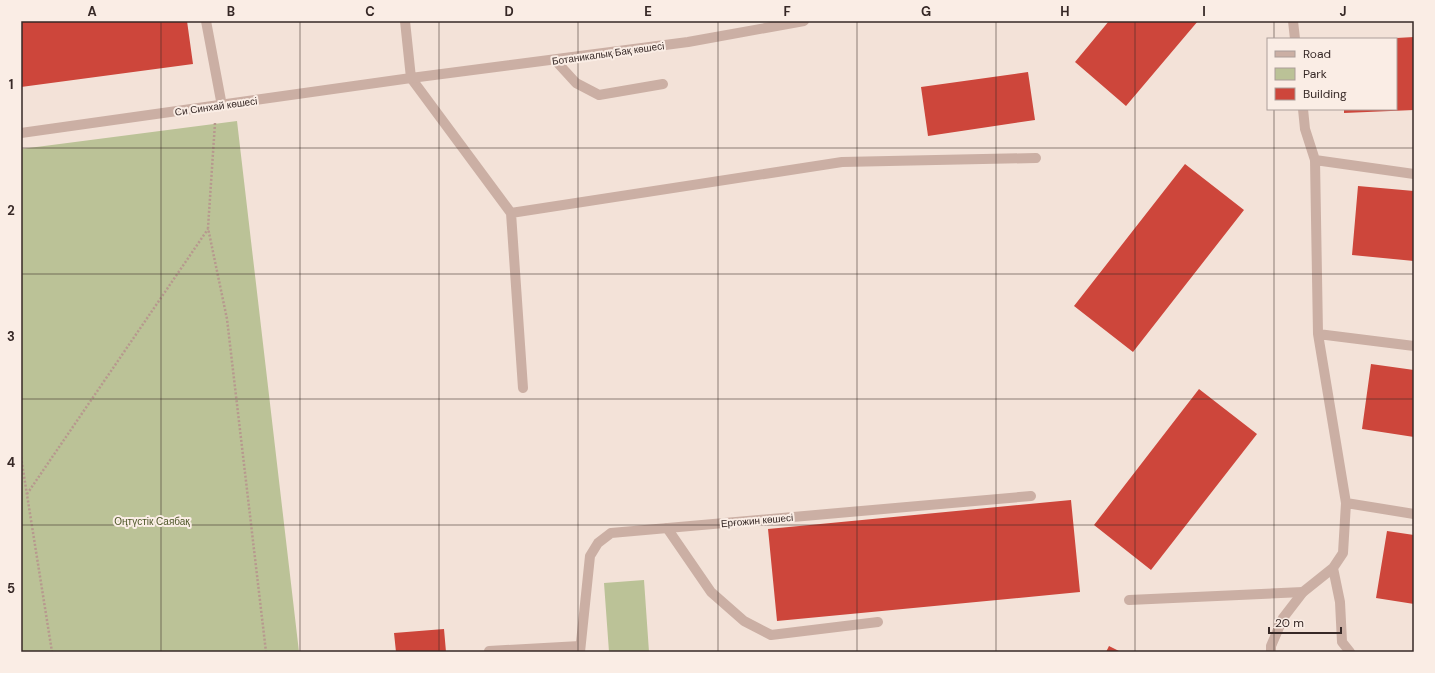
<svg xmlns="http://www.w3.org/2000/svg" width="1435" height="673" font-family="'DM Sans',sans-serif">
  <style>
    .green { fill: #bbc297 }
    .building { fill: #cd463b }
    .lines { fill: none; stroke-linecap: round; stroke-linejoin: round }
    .path { stroke: #b7988e; stroke-width: 2.5; stroke-dasharray: 2 2; stroke-linecap: butt }
    .service { stroke: #cbafa4; stroke-width: 10 }
    .minor { stroke: #cbafa4; stroke-width: 10 }
    .grid { fill: none; stroke: #362826; stroke-width: 1; stroke-opacity: 0.55 }
    .labels { text-anchor: middle; stroke-width: 4; stroke-linejoin: round; paint-order: stroke }
    .street-label { font-size: 10px; fill: #362826; stroke: #faede5 }
    .park-label { font-size: 10px; fill: #4d5628; stroke: #faede5 }
    .neatline { fill: none; stroke: #362826; stroke-width: 1.5 }
    .grid-label { font-size: 13px; text-anchor: middle; font-weight: bold; fill: #362826 }
  </style>
  <rect width="100%" height="100%" fill="#f3e2d8"/>
  <!-- green -->
  <path class="green" d="M237 121 299 652H21V149Z
    M644 580 649 652H609L604 583Z"/>
  <!-- building -->
  <path class="building" d="M21 21H187L193 64 21 87Z
    M1109 21H1198L1126 106 1075 62Z
    M1414 37V110L1344 113V109H1396V38Z
    M1028 72 1035 120 928 136 921 87Z
    M1185 164 1244 210 1133 352 1074 306Z
    M1358 186 1414 191V261L1352 255Z
    M1371 364 1414 370V437L1362 429Z
    M1199 389 1257 434 1151 570 1094 525Z
    M1071 500 1080 592 777 621 768 529Z
    M1387 531 1414 535V604L1376 598Z
    M444 629 446 652H396L394 633Z
    M1109 646 1121 652H1106Z"/>
  <g class="lines">
    <!-- path -->
    <path class="path" d="M215 123 208 228 227 319 266 652
      M21 457 52 652
      M27 494 208 229"/>
    <!-- service -->
    <path class="service" d="M206 21 222 106
      M555 60 576 83 599 95 663 84
      M411 78 511 213 523 388
      M511 213 842 162 1036 158
      M667 528 711 592 744 621 771 635 878 622
      M1129 600 1303 592"/>
    <!-- minor -->
    <path class="minor" d="M405 21 411 78
      M1293 21 1295 39
      M21 133 411 78 688 42 804 21
      M1315 160 1414 174
      M1318 334 1414 346
      M1346 503 1414 514
      M1333 568 1340 602 1342 642 1350 652
      M489 651 580 646
      M580 652 590 556 598 543 611 533 1031 496
      M1271 652V646L1283 618 1303 592 1333 568 1343 553 1346 503 1318 334 1315 160 1305 129 1303 109"/>
  </g>
  <!-- grid -->
  <path class="grid" d="M161 21V652M300 21V652M439 21V652M578 21V652M718 21V652M857 21V652M996 21V652M1135 21V652M1274 21V39M1274 109V652M21 148H1414M21 274H1414M21 399H1414M21 525H1414"/>
  <g class="labels">
    <!-- street labels -->
    <g class="street-label">
      <text transform="translate(608 53) rotate(-8)" y="4">Ботаникалық Бақ көшесі</text>
      <text transform="translate(216 106) rotate(-8)" y="4">Си Синхай көшесі</text>
      <text transform="translate(757 520) rotate(-5)" y="4">Ерғожин көшесі</text>
    </g>
    <!-- park labels -->
    <g class="park-label">
      <text x="152" y="525">Оңтүстік Саябақ</text>
    </g>
  </g>
  <!-- border -->
  <rect width="1435" height="673" fill="none" stroke="#faede5" stroke-width="44"/>
  <!-- legend -->
  <rect x="1267" y="38" width="130" height="72" fill="#faede5" stroke="#ac9e99"/>
  <rect x="1275" y="51" width="20" height="6" fill="#cbafa4" stroke="#ac9e99"/>
  <text x="1303" y="58" font-size="12" fill="#362826">Road</text>
  <rect x="1275" y="68" width="20" height="12" fill="#bbc297" stroke="#ac9e99"/>
  <text x="1303" y="78" font-size="12" fill="#362826">Park</text>
  <rect x="1275" y="88" width="20" height="12" fill="#cd463b" stroke="#ac9e99"/>
  <text x="1303" y="98" font-size="12" fill="#362826">Building</text>
  <!-- scale -->
  <path d="M1269 627v6h72v-6" fill="none" stroke="#362826" stroke-width="2"/>
  <text x="1275" y="627" font-size="12" fill="#362826" stroke="#faede5" stroke-width="3" paint-order="stroke">20 m</text>
  <rect x="22" y="22" width="1391" height="629" class="neatline"/>
  <g class="grid-label">
    <text x="92" y="16">A</text>
    <text x="231" y="16">B</text>
    <text x="370" y="16">C</text>
    <text x="509" y="16">D</text>
    <text x="648" y="16">E</text>
    <text x="787" y="16">F</text>
    <text x="926" y="16">G</text>
    <text x="1065" y="16">H</text>
    <text x="1204" y="16">I</text>
    <text x="1343" y="16">J</text>
    <text x="11" y="89">1</text>
    <text x="11" y="215">2</text>
    <text x="11" y="341">3</text>
    <text x="11" y="467">4</text>
    <text x="11" y="593">5</text>
  </g>
</svg>
